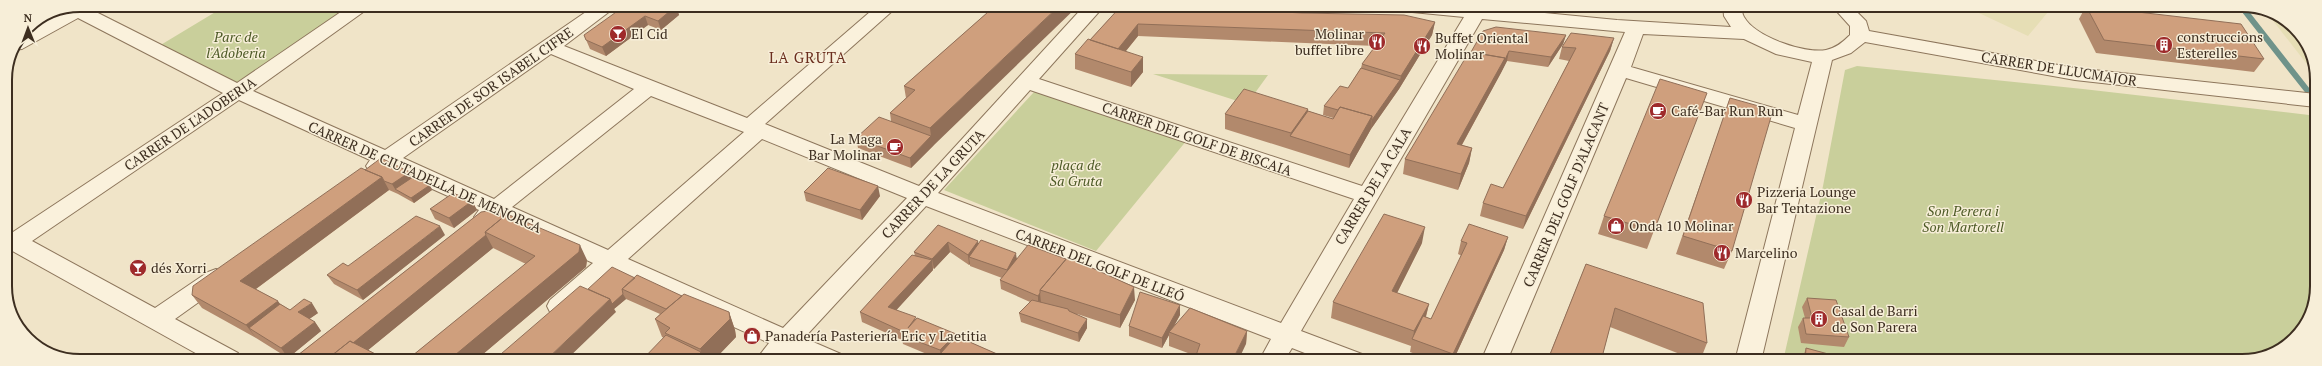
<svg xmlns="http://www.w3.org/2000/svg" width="2322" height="366" font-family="'PT Serif',serif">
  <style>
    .farmland { fill: #e6deb5 }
    .green { fill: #c9cf9b }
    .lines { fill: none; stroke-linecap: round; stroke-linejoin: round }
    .stream { stroke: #6f938a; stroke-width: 6 }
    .minor-casing { stroke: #8d765c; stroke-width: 2 }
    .minor { fill: #faf1dc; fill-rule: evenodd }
    .wall { fill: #b2896c }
    .shaded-wall { fill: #916f58 }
    .building { fill: #cf9f7d; stroke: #916f58 }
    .labels { text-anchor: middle; stroke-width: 3; stroke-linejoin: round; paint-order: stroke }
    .poi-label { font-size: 14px; fill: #3d2e20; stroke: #f7eed8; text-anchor: start }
    .park-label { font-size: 14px; font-style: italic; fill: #4d5a26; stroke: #f7eed8 }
    .street-label { font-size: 14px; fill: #3d2e20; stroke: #f7eed8 }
    .neighbourhood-label { font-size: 15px; letter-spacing: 1px; fill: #6b2e1e; stroke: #f7eed8 }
    .rim { fill: none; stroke: #3d2e20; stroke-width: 2 }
  </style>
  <rect width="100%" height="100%" fill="#f0e4c8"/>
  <!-- farmland -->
  <path class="farmland" d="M1964 6H2053L2028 36Z
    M2267 13 2291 24 2316 65V73L2313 72Z"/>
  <!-- green -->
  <path class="green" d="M227 5H364L238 92 154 49Z
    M1857 66 2083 89 2309 115 2316 124V295L2291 342 2242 361H1783L1823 186 1845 70Z
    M1153 74 1268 75 1247 104Z
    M1034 92 1187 140 1096 251 944 190Z"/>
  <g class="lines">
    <!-- stream -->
    <path class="stream" d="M2241 6 2307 90"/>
    <defs>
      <path id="minor" d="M80 5H97L92 10 237 83 351 5H373L253 91 385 150 596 5H618L564 46 747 118 878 5H899L765 124 919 186 1085 5H1105L1039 79 1362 186 1464 17 1402 11 1395 9 1393 5H1462L1617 20 1731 27 1724 16 1723 5H1741C1742 9 1742 14 1744 17 1755 37 1805 54 1826 50 1836 48 1843 42 1850 35V26L1832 6H1851L1866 21 1869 31 2075 68 2316 94V107L2075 80 1865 42 1851 53 1832 60 1761 361H1735L1795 128 1626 78 1507 361H1481L1625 32 1482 19 1301 331 1362 354 1365 361H1325L1292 348 1284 361H1259L1271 339 926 206 804 338 841 354 844 361H807L790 353 783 361H755L769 343 613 272 568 312 559 315 550 312 547 306 550 300 593 263 498 219 485 225 477 223 474 217 479 210 388 169 377 173 369 171 366 166 370 160 239 100 32 241 155 308 208 272 216 269 224 272 228 278 224 284 175 319 238 353 242 360H208L7 248V230L13 232 223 93 78 18 22 49 12 50 24 32 64 10 63 9ZM1643 34 1744 39 1776 54 1812 62 1798 115 1631 67ZM551 54 634 89 494 199 403 158ZM1030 90 1354 199 1281 323 938 193ZM651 96 744 132 608 250 512 207ZM762 139 907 198 783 328 628 259Z"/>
    </defs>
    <!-- minor casing -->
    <use href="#minor" class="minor-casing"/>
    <!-- minor -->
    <use href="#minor" class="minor"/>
  </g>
  <!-- wall -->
  <path class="wall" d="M996 5 933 146 911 168 858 148 856 138 891 121 890 113 906 98 904 86Z
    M1122 5 1435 22 1432 35 1399 89 1371 129 1349 168 1289 149 1225 129V114L1308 109V111L1333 119V118L1323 115 1324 106 1348 88 1361 68 1362 64 1376 46 1138 36 1126 51 1143 72 1131 87 1075 69V54L1090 40Z
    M676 6 679 15 661 30 648 25 606 56 590 49 584 35Z
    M2086 6 2264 59 2254 72 2096 53 2079 19Z
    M1566 35 1563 44 1548 67 1507 61 1462 145 1472 148 1469 163 1458 190 1403 174 1405 159 1471 52Z
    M1614 38 1610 51 1523 229 1480 216 1483 203 1503 188 1569 61 1559 59 1562 47Z
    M1730 98 1732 251 1724 269 1676 254 1724 116Z
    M1700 110 1647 249 1598 234 1604 216Z
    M365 170 413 177 430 185 432 190 414 203 398 194 389 190 256 289 290 310 318 313 309 319 315 322 321 331 288 358 256 338 202 308 192 295Z
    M804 192 880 196 862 220 806 201Z
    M472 201 477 210 454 228 435 219 430 209Z
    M481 212 587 260 586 267 476 360H407L526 264 493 248 368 350 387 360H302L298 355Z
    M938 225 978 244 1135 300 1120 328 1077 314 1087 328 1079 342 1021 322 1019 313 1030 302 1001 289 1000 280 1002 278 970 266V264L969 265 950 252 934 269 933 268V270L896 310 916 319 956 334V336L1013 361H942V359L941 360 903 344 902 340 862 322 860 312 915 256 914 252Z
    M445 235 363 300 334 284 327 275 348 266Z
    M1508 237 1504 250 1453 361H1434L1410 352 1411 346 1331 318 1333 302 1422 243 1397 293 1429 304 1426 317 1431 319 1462 256 1458 254 1461 241Z
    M1586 264 1707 343 1700 361H1698L1610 327 1601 361H1547Z
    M635 278 682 296 729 312 735 330 736 337 713 361 662 337 655 319 660 314 626 299 614 309 616 312 588 289Z
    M1807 298 1849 337 1844 347 1801 343 1798 327 1803 318H1805L1802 307Z
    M1180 315 1173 328 1247 331 1246 344 1196 356 1169 346V335L1162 348 1129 336V326Z
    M1806 348 1847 361H1803L1804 354Z"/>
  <!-- shaded-wall -->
  <path class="shaded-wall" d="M1060 5H1079L933 146 911 168 910 158 931 136 930 128Z
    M676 6 679 15 661 30 658 21Z
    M645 16 648 25 606 56 602 47Z
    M1435 22 1432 35 1399 89 1371 129 1372 120 1400 80 1401 76Z
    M1138 24V36L1116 63V51Z
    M1566 35 1563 44 1548 67 1551 57Z
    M1614 38 1610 51 1523 229 1526 216Z
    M1509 51 1507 61 1501 73 1454 159 1457 144 1505 58Z
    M1143 57V72L1131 87V72Z
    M1308 109 1307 124 1290 136 1291 133Z
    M1372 116 1371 129 1349 168 1350 155Z
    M1472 148 1469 163 1458 190 1461 174Z
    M410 172 415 182 395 189 392 184Z
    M382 177 389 190 249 294 240 281Z
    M430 185 432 190 414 203 411 198Z
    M878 186 880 196 862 220 860 210Z
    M472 201 477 210 454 228 449 218Z
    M440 226 445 235 363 300 357 290Z
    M1425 227 1422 243 1390 307 1392 291Z
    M486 235 493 248 356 360H331Z
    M1508 237 1504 250 1453 361H1451L1453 354Z
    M978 241 979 251 969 257 970 264 969 265 968 255Z
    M948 242 950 252 934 269 932 259Z
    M580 245 587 260 586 267 476 360H449Z
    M1016 253 1017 262 1008 280 1007 270Z
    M932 260 933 270 891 316 888 307Z
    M1134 287 1135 300 1120 328V315Z
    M1040 293 1041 303 1038 306V296Z
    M623 294 626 299 614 309 616 312 565 361H545L610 299Z
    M278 301 287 314 249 328 256 338 246 325Z
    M312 303 318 313 305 322 298 312Z
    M1429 304 1425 319 1413 339 1414 331Z
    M1180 305V315L1170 333 1169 332V335L1162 348V338Z
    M729 312 735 330 736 337 713 361H692L701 352 700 349Z
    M1087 319V328L1079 342 1078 333Z
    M315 322 321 331 288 358 281 348Z
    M1247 331 1246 344 1238 361H1232Z
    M956 334 957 344 941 353 942 359 941 360 940 350Z"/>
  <!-- building -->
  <path class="building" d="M626 5 676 6 658 21 645 16 602 47 586 40 584 35Z
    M996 5H1060L930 128 890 113 915 90 904 86Z
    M1122 5H1153L1302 13 1404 15 1435 22 1401 76 1362 64 1385 33 1138 24 1118 49 1090 40Z
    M2086 6 2241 24 2264 59 2104 40Z
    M1496 27 1566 35 1551 57 1509 51 1503 64 1505 58 1471 52 1483 31Z
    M1571 33 1614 38 1526 216 1483 203 1491 184 1503 188 1576 48 1562 47Z
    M1088 39 1143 57 1131 72 1075 54Z
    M1469 52 1505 58 1457 144 1472 148 1461 174 1405 159Z
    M1361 68 1400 80 1372 120V116L1340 107 1338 110 1324 106 1340 86 1348 88Z
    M1660 79 1707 93 1654 231 1604 216Z
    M1244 89 1308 109 1291 133 1225 114Z
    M1730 98 1773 110 1732 251 1683 236Z
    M1340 107 1372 116 1350 155 1290 136 1308 111 1333 119Z
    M879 117 931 136 910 158 856 138Z
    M381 158 410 172 392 184 384 181 382 177 365 170Z
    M361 168 382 177 240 281 278 301 246 325 192 295 193 286Z
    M828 168 878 186 860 210 804 192Z
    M413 177 430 185 411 198 395 189Z
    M453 193 472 201 449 218 430 209Z
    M495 210 506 215 485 232 486 235 353 343 350 341 326 360H308L298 355 481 212Z
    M507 214 580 245 579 252 449 360H407L535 256 485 232Z
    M1384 214 1425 227 1392 291 1429 304 1414 331 1333 302Z
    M416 216 440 226 357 290 327 275 343 263 348 266Z
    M1469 224 1508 237 1453 354 1412 339 1423 316 1431 319 1467 243 1461 241Z
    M938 225 978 241 968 255 948 242 932 259 914 252Z
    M981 240 1016 253 1007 270 969 257Z
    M1028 245 1066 259 1040 290V293L1038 296 1000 280Z
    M912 255 932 260 888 307 916 317 908 328 917 318 956 334 940 350 901 335 904 332 860 312Z
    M1068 257 1134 287 1120 315 1040 290Z
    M1586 264 1703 303 1707 343 1615 308 1601 361H1557L1549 357Z
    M612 267 635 278 622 289 623 294 612 304 610 299 588 289Z
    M637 275 682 296 666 309 622 289Z
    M580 286 610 299 545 361 494 360Z
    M1140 292 1180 305 1162 338 1129 326Z
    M684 294 729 312 730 319 700 349 665 333 670 328 655 319Z
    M1807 298 1836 300 1849 337 1806 334 1803 318H1812Z
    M304 299 312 303 298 312 315 322 281 348 249 328 280 304 290 310Z
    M1032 300 1068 309 1069 311 1087 319 1078 333 1019 313Z
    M1190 308 1247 331 1232 361H1194L1200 344 1169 332Z
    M666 335 701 352 692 361H641Z
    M956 336 1013 361H961L941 353Z
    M350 341 387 360H326Z
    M1806 348 1847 359V361H1805Z"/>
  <!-- icons -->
  <defs>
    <symbol id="bar-disc" viewBox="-11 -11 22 22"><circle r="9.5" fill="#9e2a2b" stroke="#f7eed8"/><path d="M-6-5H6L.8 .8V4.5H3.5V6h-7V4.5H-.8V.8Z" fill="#fff"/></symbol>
    <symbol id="restaurant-disc" viewBox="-11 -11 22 22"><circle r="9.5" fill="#9e2a2b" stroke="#f7eed8"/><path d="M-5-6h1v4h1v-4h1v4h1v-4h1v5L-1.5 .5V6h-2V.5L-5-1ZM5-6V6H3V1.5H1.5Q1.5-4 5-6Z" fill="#fff"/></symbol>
    <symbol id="building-disc" viewBox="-11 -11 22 22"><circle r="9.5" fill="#9e2a2b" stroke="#f7eed8"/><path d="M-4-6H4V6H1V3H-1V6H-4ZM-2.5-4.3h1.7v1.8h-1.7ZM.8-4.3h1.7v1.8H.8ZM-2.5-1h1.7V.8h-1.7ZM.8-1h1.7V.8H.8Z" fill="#fff"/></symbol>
    <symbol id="cafe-disc" viewBox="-11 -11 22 22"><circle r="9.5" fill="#9e2a2b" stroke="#f7eed8"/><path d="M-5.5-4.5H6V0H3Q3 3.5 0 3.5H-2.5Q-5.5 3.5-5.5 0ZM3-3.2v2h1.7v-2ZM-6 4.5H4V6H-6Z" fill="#fff"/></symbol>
    <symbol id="shop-disc" viewBox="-11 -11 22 22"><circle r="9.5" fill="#9e2a2b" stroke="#f7eed8"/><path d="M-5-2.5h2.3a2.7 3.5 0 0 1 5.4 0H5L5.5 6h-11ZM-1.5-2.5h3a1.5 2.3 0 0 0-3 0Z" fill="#fff"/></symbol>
  </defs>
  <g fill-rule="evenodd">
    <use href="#bar-disc" x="608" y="24" width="20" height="20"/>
    <use href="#restaurant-disc" x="1367" y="32" width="20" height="20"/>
    <use href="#building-disc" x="2154" y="35" width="20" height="20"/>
    <use href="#restaurant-disc" x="1412" y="36" width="20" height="20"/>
    <use href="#cafe-disc" x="1648" y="101" width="20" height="20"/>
    <use href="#cafe-disc" x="885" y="137" width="20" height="20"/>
    <use href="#restaurant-disc" x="1734" y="190" width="20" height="20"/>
    <use href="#shop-disc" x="1606" y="216" width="20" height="20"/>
    <use href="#restaurant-disc" x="1712" y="243" width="20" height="20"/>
    <use href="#bar-disc" x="128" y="258" width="20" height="20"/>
    <use href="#building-disc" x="1809" y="309" width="20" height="20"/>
    <use href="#shop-disc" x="742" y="326" width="20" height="20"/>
  </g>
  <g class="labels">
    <!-- poi labels -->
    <g class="poi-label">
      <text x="631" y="39">El Cid</text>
      <text x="1364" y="39" text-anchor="end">Molinar<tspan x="1364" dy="16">buffet libre</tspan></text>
      <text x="2177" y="42">construccions<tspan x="2177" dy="16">Esterelles</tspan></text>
      <text x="1435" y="43">Buffet Oriental<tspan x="1435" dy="16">Molinar</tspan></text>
      <text x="1671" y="116">Café-Bar Run Run</text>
      <text x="882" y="144" text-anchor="end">La Maga<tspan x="882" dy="16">Bar Molinar</tspan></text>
      <text x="1757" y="197">Pizzeria Lounge<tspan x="1757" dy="16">Bar Tentazione</tspan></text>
      <text x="1629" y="231">Onda 10 Molinar</text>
      <text x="1735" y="258">Marcelino</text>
      <text x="151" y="273">dés Xorri</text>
      <text x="1832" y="316">Casal de Barri<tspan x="1832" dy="16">de Son Parera</tspan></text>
      <text x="765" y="341">Panadería Pasteriería Eric y Laetitia</text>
    </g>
    <!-- park labels -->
    <g class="park-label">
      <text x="236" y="42">Parc de<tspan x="236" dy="16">l'Adoberia</tspan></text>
      <text x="1076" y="170">plaça de<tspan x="1076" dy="16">Sa Gruta</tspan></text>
      <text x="1963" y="216">Son Perera i<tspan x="1963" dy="16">Son Martorell</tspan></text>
    </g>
    <!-- street labels -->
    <g class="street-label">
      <text transform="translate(2059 69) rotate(9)" y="5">CARRER DE LLUCMAJOR</text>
      <text transform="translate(491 87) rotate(-35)" y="5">CARRER DE SOR ISABEL CIFRE</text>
      <text transform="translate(190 124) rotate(-34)" y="5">CARRER DE L'ADOBERIA</text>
      <text transform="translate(1197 139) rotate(19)" y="5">CARRER DEL GOLF DE BISCAIA</text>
      <text transform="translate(425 177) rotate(24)" y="5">CARRER DE CIUTADELLA DE MENORCA</text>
      <text transform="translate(933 184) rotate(-47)" y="5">CARRER DE LA GRUTA</text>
      <text transform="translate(1373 186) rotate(-59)" y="5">CARRER DE LA CALA</text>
      <text transform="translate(1566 195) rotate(-67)" y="5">CARRER DEL GOLF D'ALACANT</text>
      <text transform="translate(1100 265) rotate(21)" y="5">CARRER DEL GOLF DE LLEÓ</text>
    </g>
    <!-- neighbourhood labels -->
    <g class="neighbourhood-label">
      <text x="808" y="63">LA GRUTA</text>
    </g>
  </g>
  <!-- crop -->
  <path d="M0 0H2322V366H0ZM80 12H2242A68 68 0 0 1 2310 80V286A68 68 0 0 1 2242 354H80A68 68 0 0 1 12 286V80A68 68 0 0 1 80 12Z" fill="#f7eed8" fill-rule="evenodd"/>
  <path class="rim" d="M80 12H2242A68 68 0 0 1 2310 80V286A68 68 0 0 1 2242 354H80A68 68 0 0 1 12 286V80A68 68 0 0 1 80 12Z"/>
  <!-- north arrow -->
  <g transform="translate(28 28) rotate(359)" stroke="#f7eed8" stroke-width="3" paint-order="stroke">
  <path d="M0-3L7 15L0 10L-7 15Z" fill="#3d2e20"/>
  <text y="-6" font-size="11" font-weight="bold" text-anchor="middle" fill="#3d2e20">N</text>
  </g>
</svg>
